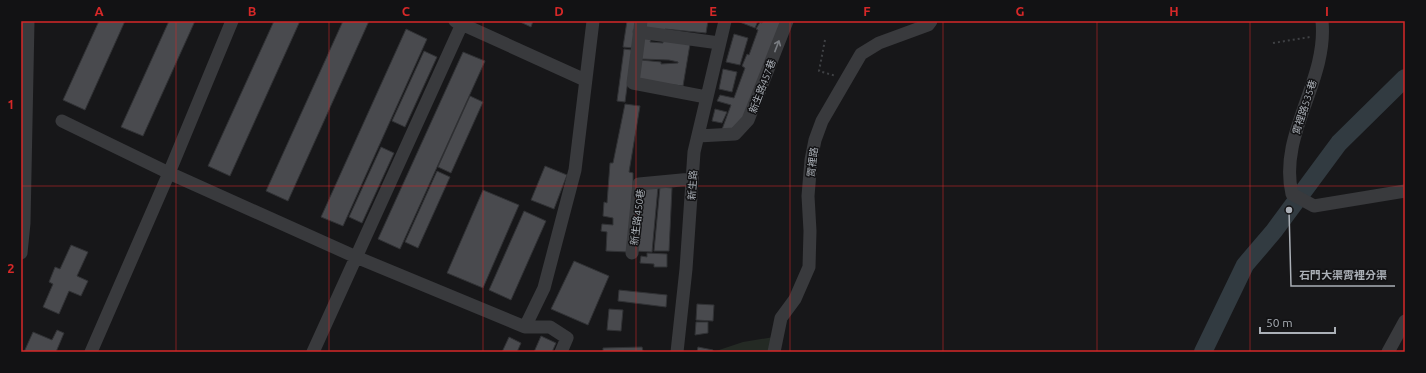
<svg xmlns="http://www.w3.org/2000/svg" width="1426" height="373" font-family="Ubuntu,'Noto Sans TC',sans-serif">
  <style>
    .green { fill: #242a24 }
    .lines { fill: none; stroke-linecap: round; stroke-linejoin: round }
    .river { stroke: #323b41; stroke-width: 18 }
    .building { fill: #494a4e; stroke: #313235 }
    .path { stroke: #3f4144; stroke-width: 2; stroke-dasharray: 2 3; stroke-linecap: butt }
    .minor { stroke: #393a3d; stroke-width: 13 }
    .oneway { stroke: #787b80 }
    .grid { fill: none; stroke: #d62828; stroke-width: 1; stroke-opacity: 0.55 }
    .labels { text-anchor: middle; stroke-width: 3; stroke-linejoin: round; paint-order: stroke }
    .street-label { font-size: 10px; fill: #abb0b7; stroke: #121214 }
    .leader { fill: none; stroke: #abb0b7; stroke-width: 1.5 }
    .callout-dot { fill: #abb0b7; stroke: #121214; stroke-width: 1.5 }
    .callout-label { font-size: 11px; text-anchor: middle; font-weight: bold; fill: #abb0b7; stroke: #121214; stroke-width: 3; stroke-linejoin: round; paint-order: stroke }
    .neatline { fill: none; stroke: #d62828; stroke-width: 1.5 }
    .grid-label { font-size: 13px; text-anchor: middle; font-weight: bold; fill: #d62828 }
  </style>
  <rect width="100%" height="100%" fill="#171719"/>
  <!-- green -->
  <path class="green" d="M774 337 769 352H713L743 342Z"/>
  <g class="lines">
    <!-- river -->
    <path class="river" d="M1203 352 1245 265 1274 231 1339 143 1405 78"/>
  </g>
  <!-- building -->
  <path class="building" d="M99 21H125L85 110 63 100Z
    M169 21H195L143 136 121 127Z
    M274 21H300L230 176 208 166Z
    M343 21H369L288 201 266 191Z
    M518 21H533L531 27Z
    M627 21H636L633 48 623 47Z
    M646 21H708L706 33 665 29V32L645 30Z
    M737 21H758L755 28Z
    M763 21H784L749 113 733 128 721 132 731 105 717 101 720 95 734 98 745 68 742 66 747 54 749 55 758 30 756 29 760 22 762 23Z
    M406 29 427 39 343 226 321 217Z
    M734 34 748 38 740 65 726 62Z
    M644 38 651 39 650 42 663 43V40L690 44 683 86 638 81 641 60 661 62V64L678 63V62L669 60 641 59Z
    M624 49 632 50 625 102 617 101Z
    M424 51 437 57 405 127 392 121Z
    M463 52 485 61 400 249 378 239Z
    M723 69 737 72 732 92 719 89Z
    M470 96 483 102 451 173 438 167Z
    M625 104 640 106 629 172 633 173V184L628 252 606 251 607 232 601 231 602 224 613 225V218L603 216 604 202 607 203 610 163H613Z
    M715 109 727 112 722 123 712 121Z
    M381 147 394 153 362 223 349 217Z
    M545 166 567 175 554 209 531 200Z
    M437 171 450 177 418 248 405 242Z
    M642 185 658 187 652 252 635 251Z
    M660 187 672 188 669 251H654Z
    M483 190 519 205 483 288 447 273Z
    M524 211 546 221 511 300 489 290Z
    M71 245 88 252 77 276 88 281 81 296 69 291 59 314 43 307 53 284 49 282 55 267 60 269Z
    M647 253 667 254V267H654V264L640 263 641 256 647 257Z
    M574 261 609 276 588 325 551 309Z
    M619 290 667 295 666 307 618 301Z
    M697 304 714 305 713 321 696 320Z
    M609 309 623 310 621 331 607 330Z
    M696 322H708V333L695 335Z
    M57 330 64 333 56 352H24L33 332 52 340Z
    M541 336 556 343 552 352H534Z
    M509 337 521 343 517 352H502Z
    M642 347 643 351 645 352H603V348Z
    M698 347 713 350V352H697Z"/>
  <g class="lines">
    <!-- path -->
    <path class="path" d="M825 40 819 71 836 76
      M1273 43 1310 37"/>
    <!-- minor -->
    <path class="minor" d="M455 21 585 80
      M641 21 633 83 706 97
      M1322 21C1328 81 1278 134 1292 194L1314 206 1405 191
      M639 32 719 43
      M62 121 169 173 356 257 525 327H550L567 338 561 352
      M698 136 735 134 748 120 787 21
      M21 253 24 223 28 21
      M632 253 639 184 692 179
      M525 327 544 288 575 170 593 21
      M91 352 169 173 232 21
      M313 352 462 24
      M677 352 686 269 694 152 725 21
      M774 352 781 318 795 299 809 267 810 231 808 196 811 160 815 140 822 121 861 54 879 43 928 25 931 21
      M1388 352 1405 321"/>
  </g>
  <!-- one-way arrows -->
  <defs><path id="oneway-shaft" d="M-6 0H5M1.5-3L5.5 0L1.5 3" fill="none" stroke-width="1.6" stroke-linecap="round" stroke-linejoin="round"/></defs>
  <use class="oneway" href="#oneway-shaft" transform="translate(777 46) rotate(-69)"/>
  <!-- grid -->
  <path class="grid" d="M176 21V352M329 21V352M483 21V352M636 21V352M790 21V352M943 21V352M1097 21V352M1250 21V352M21 186H1405"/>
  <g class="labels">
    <!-- street labels -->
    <g class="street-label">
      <text transform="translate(762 86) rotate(-69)" y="4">新生路457巷</text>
      <text transform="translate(1304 107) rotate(-72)" y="4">霄裡路535巷</text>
      <text transform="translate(812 162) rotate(-83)" y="4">霄裡路</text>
      <text transform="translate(692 185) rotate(-86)" y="4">新生路</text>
      <text transform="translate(637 217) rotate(-83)" y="4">新生路450巷</text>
    </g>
  </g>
  <!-- callouts -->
  <path class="leader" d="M1289 210L1291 286H1395"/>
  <circle class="callout-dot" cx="1289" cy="210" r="4"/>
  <g class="callout-label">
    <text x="1343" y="279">石門大渠霄裡分渠</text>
  </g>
  <!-- border -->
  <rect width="1426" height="373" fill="none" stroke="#121214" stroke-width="44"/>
  <!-- scale -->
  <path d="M1260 327v6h75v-6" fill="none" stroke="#abb0b7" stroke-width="2"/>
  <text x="1266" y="327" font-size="12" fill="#abb0b7" stroke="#121214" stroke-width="3" paint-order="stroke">50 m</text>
  <rect x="22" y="22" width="1382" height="329" class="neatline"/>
  <g class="grid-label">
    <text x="99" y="16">A</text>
    <text x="252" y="16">B</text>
    <text x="406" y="16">C</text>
    <text x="559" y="16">D</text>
    <text x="713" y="16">E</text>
    <text x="867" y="16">F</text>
    <text x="1020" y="16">G</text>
    <text x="1174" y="16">H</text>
    <text x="1327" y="16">I</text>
    <text x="11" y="109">1</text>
    <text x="11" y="273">2</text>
  </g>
</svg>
